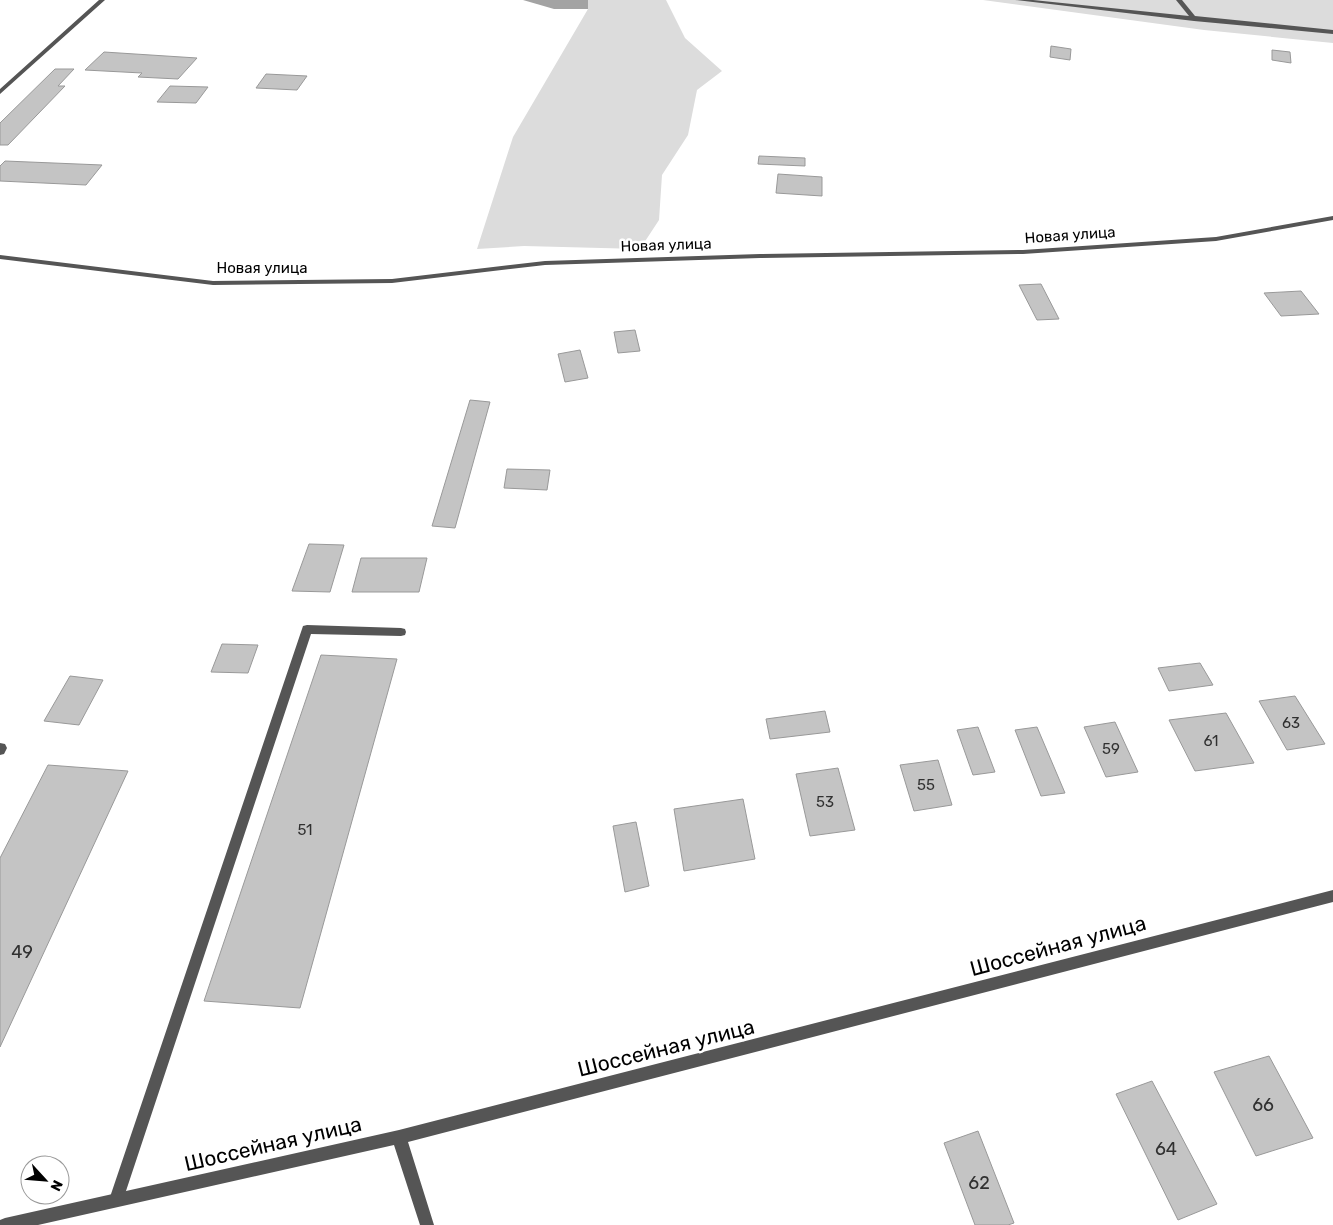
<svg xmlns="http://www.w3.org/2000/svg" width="1333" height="1225" font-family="Rubik,sans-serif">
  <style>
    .green { fill: #dcdcdc }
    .water { fill: #a3a3a3 }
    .building { fill: #c4c4c4; stroke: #999 }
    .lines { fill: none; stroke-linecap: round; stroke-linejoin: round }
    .lane { fill: #555; fill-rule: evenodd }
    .street { fill: #555; fill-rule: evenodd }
    .labels { text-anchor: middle; stroke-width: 5; stroke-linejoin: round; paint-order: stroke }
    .far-street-label { font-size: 15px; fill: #000; stroke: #fff }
    .number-label { font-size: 15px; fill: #313131 }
    .near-number-label { font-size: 18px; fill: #313131 }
    .near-street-label { font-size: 21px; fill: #000; stroke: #fff }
  </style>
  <rect width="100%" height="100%" fill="#fff"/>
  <!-- green -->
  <path class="green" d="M588 0H666L685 38 722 71 697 90 688 135 662 175 659 220 640 249 524 246 477 249 513 137 588 9Z
    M983 0H1333V43L1204 30Z"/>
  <!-- water -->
  <path class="water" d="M523 0H588V9H554Z"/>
  <!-- building -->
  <path class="building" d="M1051 46 1071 49 1070 60 1050 57Z
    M1272 50 1290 52 1291 63 1272 60Z
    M104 52 197 58 178 79 138 77 142 73 85 70Z
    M55 69H74L58 86H65L8 145H0V123Z
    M266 74 307 76 297 90 256 88Z
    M170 86 208 87 196 103 157 102Z
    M759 156 805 158V166L758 164Z
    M5 161 102 165 86 185 0 181V166Z
    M778 174 822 177V196L776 193Z
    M1041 284 1059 319 1037 320 1019 285Z
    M1301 291 1319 314 1281 316 1264 293Z
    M635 330 640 351 618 353 614 332Z
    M580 350 588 378 565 382 558 354Z
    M470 400 490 402 455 528 432 526Z
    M507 469 550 470 547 490 504 488Z
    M309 544 344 545 330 592 292 591Z
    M361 558H427L419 592H352Z
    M222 644 258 645 248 673 211 672Z
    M321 655 397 659 300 1008 204 1001Z
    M1200 663 1213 685 1169 691 1158 668Z
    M70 676 103 680 79 725 44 721Z
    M1295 696 1325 744 1287 750 1259 701Z
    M825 711 830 732 770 739 766 719Z
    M1226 713 1254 763 1195 771 1169 720Z
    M1115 722 1138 772 1106 777 1084 727Z
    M978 727 995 772 973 775 957 730Z
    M1037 727 1065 793 1041 796 1015 730Z
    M938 760 952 805 914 811 900 765Z
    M48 765 128 771 0 1047V858Z
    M838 768 855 830 810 836 796 774Z
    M743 799 755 859 684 871 674 809Z
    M636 822 649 886 625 892 613 826Z
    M1269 1056 1313 1138 1256 1156 1214 1072Z
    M1152 1081 1217 1204 1178 1220 1116 1094Z
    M978 1131 1014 1223 1008 1225H975L944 1143Z"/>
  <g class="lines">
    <!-- lane -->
    <path class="lane" d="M307 625 401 628 405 629 406 632 405 635 401 636 311 634 123 1200 121 1205 116 1207 111 1205 109 1200 302 629 303 626Z
      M0 743 5 744 7 748 4 754 0 755Z"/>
    <!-- street -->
    <path class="street" d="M99 0H105L0 94V89Z
      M1015 0H1033L1189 16 1176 0H1182L1195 16 1333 30V34L1194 21Z
      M1333 216V220L1216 241 1023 254 760 258 545 265 392 283 213 285 0 259V255L213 281 392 279 545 261 760 254 1023 250 1216 237Z
      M1333 890V902L408 1142 434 1225H420L394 1145 38 1225H0V1220L5 1218 399 1130Z"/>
  </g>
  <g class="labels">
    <!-- far-street labels -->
    <g class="far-street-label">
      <text transform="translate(1070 235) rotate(-4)" y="5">Новая улица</text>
      <text transform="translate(666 245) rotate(-2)" y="5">Новая улица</text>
      <text x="262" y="273">Новая улица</text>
    </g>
    <!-- number labels -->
    <g class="number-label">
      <text x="1291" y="728">63</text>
      <text x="1211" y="746">61</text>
      <text x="1111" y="754">59</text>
      <text x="926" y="790">55</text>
      <text x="825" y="807">53</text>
      <text x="305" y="835">51</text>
    </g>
    <!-- near-number labels -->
    <g class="near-number-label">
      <text x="22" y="958">49</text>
      <text x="1263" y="1111">66</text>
      <text x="1166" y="1155">64</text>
      <text x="979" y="1189">62</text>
    </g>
    <!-- near-street labels -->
    <g class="near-street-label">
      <text transform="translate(1058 946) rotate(-15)" y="7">Шоссейная улица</text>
      <text transform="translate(666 1048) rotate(-14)" y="7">Шоссейная улица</text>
      <text transform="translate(273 1144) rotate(-13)" y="7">Шоссейная улица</text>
    </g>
  </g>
  <!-- north arrow -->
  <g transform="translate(45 1180) rotate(116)"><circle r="24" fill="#ffffff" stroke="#999999"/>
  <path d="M0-4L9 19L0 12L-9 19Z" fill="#000000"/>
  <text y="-8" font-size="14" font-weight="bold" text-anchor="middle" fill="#000000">N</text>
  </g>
</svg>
